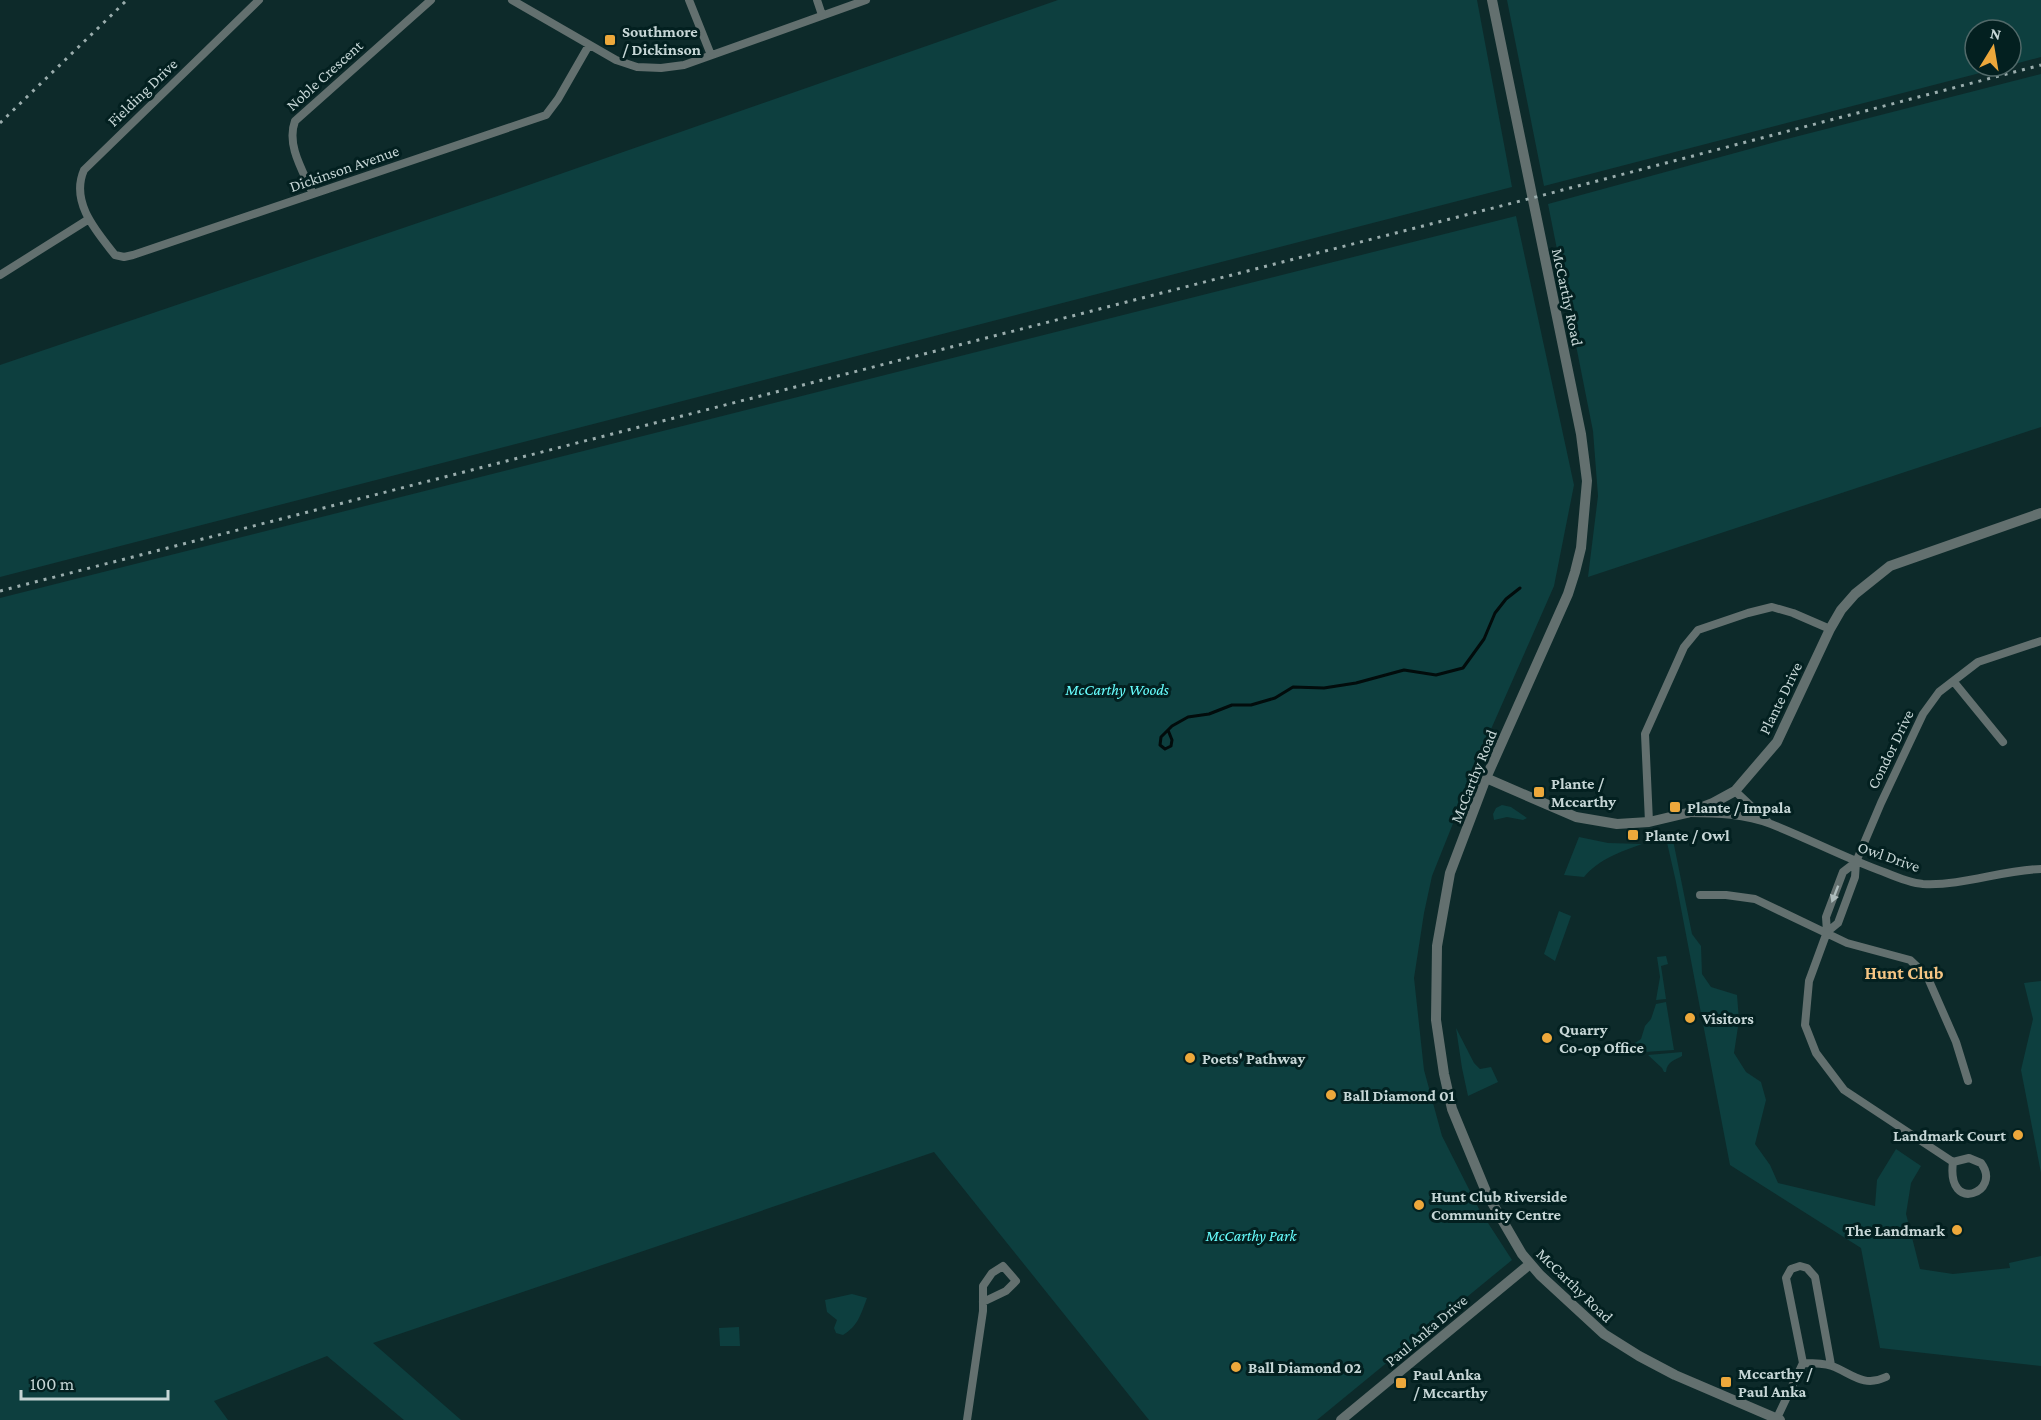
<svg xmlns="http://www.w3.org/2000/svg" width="2041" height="1420" font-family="'Crimson Pro',serif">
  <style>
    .green { fill: #0d3f3f }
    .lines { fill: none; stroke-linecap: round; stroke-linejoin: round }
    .stream { stroke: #020c0c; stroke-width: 3 }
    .minor { stroke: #63706f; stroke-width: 8 }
    .tertiary { stroke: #63706f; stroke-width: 10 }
    .rail { stroke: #9aadad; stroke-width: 3; stroke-dasharray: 3 6; stroke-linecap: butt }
    .oneway { fill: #adbcbc }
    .poi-dot { fill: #eda83b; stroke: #032020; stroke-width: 2 }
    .labels { text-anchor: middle; stroke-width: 6; stroke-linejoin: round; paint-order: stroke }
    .poi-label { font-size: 16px; font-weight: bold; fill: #c6d6d6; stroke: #032020; text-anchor: start }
    .street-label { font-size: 16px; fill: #c6d6d6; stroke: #032020 }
    .park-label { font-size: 16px; font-style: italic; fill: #67fefe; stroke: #032020 }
    .neighbourhood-label { font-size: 18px; font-weight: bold; fill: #f5c583; stroke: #032020 }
  </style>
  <rect width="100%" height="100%" fill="#0d2a2a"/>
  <!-- green -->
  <path class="green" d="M1058 0H1477L1512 187 0 577V365L506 193Z
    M1507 0H2041V57L2011 65V30H1975V66H2007L1544 186Z
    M2041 74V427L1588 577 1598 496 1593 431 1548 204 1783 140Z
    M1516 216 1574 485 1554 586 1488 736 1432 876 1424 913 1414 978 1424 1070 1442 1136 1479 1209 1512 1260 1317 1420H1149L934 1152 373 1343 461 1420H404L327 1356 214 1401 228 1420H0V598Z
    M1502 805 1511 807 1527 818 1523 820 1507 817 1494 820 1493 814 1496 808Z
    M1579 837 1608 843 1642 844C1620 852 1599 859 1584 877L1564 875Z
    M1670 837 1673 840 1692 934 1701 946 1702 974 1711 987 1737 995 1739 1020 1734 1053 1746 1072 1761 1082 1766 1100 1755 1144 1770 1165 1778 1183 1875 1206 1877 1180 1896 1149 1921 1166 1911 1183 1906 1214 1920 1269 1953 1274 2010 1268 2009 1263 2041 1256V1366L1880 1348 1861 1248 1730 1165 1676 882 1666 838Z
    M1559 911 1571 916 1555 961 1544 954Z
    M1666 956 1668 964 1661 966 1666 999 1656 1000 1660 977 1657 957Z
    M2041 981V1173L2021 1070 2033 1019 2024 983Z
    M1666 1002 1674 1050 1644 1052 1632 1045 1641 1039 1645 1026 1651 1019 1656 1004Z
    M1456 1028 1474 1063 1480 1069 1491 1067 1498 1082 1468 1096 1462 1068Z
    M1682 1052V1056C1675 1060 1667 1061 1666 1072H1664L1662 1068 1648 1055Z
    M852 1294 867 1298C861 1314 858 1326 843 1335L836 1333 834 1328 837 1320 827 1312 825 1300Z
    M739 1327 740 1346H720L719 1328Z"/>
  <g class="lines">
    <!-- stream -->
    <path class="stream" d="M1168 730 1172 740 1171 746 1165 749 1160 745 1161 737 1172 726 1188 717 1209 714 1232 705H1251L1275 698 1293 687 1324 688 1356 683 1404 670 1436 675 1463 668 1484 639 1495 613 1506 599 1520 588"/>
    <!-- minor -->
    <path class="minor" d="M259 0 84 170C70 202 96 231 115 255L124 257 133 255 546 115 558 99 589 45
      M512 0 616 60 637 67 661 68 684 65 866 0
      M689 0 711 55
      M817 0 822 15
      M313 194C303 171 286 145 295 121L431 0
      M0 275 89 219
      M1954 682 2003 742
      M1735 791 1769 823
      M1689 813C1717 813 1745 814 1771 824 1809 839 1845 858 1884 872 1896 877 1910 883 1923 884 1964 886 2001 870 2041 869
      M1649 822 1645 734 1684 647 1698 630 1748 613 1772 607 1793 613 1830 629
      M1856 862 1843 872 1826 917 1827 932 1809 981 1805 1025 1816 1053 1844 1090 1953 1162
      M1700 895H1726L1755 899 1847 943 1910 960 1927 976 1956 1042 1968 1081
      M1827 932 1838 923 1855 877 1856 862 1881 803 1923 714 1939 692 1978 662 2041 641
      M1969 1158 1981 1163C2003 1192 1946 1215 1953 1162Z
      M1803 1363C1812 1363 1823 1363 1832 1366 1851 1373 1863 1388 1886 1377
      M1777 1418 1803 1363 1786 1278 1791 1269 1800 1266 1807 1268 1815 1277 1831 1365
      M967 1420 983 1311V1286L992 1273 1003 1266 1016 1281 1006 1291 983 1302"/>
    <!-- tertiary -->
    <path class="tertiary" d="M1492 0 1581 434 1587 481 1581 548 1575 572 1568 594 1486 778 1450 873 1437 946 1436 1020 1444 1074 1452 1109 1487 1194 1522 1254 1540 1275 1604 1334 1639 1356 1675 1375 1780 1420
      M1486 778 1576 817 1617 824 1649 822 1687 813 1713 803 1735 791 1777 742 1830 629 1841 610 1855 594 1890 566 2041 513
      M1341 1420 1530 1264"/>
    <!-- rail -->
    <path class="rail" d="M0 123 127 0
      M0 591 1532 198 2041 65"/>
  </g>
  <!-- one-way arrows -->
  <defs><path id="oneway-solid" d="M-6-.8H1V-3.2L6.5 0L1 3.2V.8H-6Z" transform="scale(1.5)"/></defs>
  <use class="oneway" href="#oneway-solid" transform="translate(1835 894) rotate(111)"/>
  <!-- markers -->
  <g class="poi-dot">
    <rect x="604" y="34" width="12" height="12" rx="3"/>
    <rect x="1533" y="786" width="12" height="12" rx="3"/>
    <rect x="1669" y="801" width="12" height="12" rx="3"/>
    <rect x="1627" y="829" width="12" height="12" rx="3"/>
    <circle cx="1690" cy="1018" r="6"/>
    <circle cx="1547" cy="1038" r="6"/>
    <circle cx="1190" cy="1058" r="6"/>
    <circle cx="1331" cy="1095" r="6"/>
    <circle cx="2018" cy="1135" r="6"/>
    <circle cx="1419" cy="1205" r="6"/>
    <circle cx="1957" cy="1230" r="6"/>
    <circle cx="1236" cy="1367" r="6"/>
    <rect x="1720" y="1376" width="12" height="12" rx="3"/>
    <rect x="1395" y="1377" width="12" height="12" rx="3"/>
  </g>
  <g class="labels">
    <!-- poi labels -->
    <g class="poi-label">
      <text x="622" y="37">Southmore<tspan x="622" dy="18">/ Dickinson</tspan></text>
      <text x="1551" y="789">Plante /<tspan x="1551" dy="18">Mccarthy</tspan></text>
      <text x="1687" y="813">Plante / Impala</text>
      <text x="1645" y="841">Plante / Owl</text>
      <text x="1702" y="1024">Visitors</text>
      <text x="1559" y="1035">Quarry<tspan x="1559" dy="18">Co-op Office</tspan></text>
      <text x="1202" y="1064">Poets' Pathway</text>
      <text x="1343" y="1101">Ball Diamond 01</text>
      <text x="2006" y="1141" text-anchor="end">Landmark Court</text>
      <text x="1431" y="1202">Hunt Club Riverside<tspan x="1431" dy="18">Community Centre</tspan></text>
      <text x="1945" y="1236" text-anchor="end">The Landmark</text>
      <text x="1248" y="1373">Ball Diamond 02</text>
      <text x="1738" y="1379">Mccarthy /<tspan x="1738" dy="18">Paul Anka</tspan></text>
      <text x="1413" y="1380">Paul Anka<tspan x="1413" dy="18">/ Mccarthy</tspan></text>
    </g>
    <!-- street labels -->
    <g class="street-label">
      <text transform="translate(324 75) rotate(-42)" y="6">Noble Crescent</text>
      <text transform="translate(142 92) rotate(-44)" y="6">Fielding Drive</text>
      <text transform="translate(344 168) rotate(-19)" y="6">Dickinson Avenue</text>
      <text transform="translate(1568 297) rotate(78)" y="6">McCarthy Road</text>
      <text transform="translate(1780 698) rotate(-64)" y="6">Plante Drive</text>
      <text transform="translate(1890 749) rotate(-64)" y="6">Condor Drive</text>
      <text transform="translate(1473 776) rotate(-68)" y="6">McCarthy Road</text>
      <text transform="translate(1889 856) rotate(19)" y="6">Owl Drive</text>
      <text transform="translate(1575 1285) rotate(44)" y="6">McCarthy Road</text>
      <text transform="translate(1426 1330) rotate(-40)" y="6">Paul Anka Drive</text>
    </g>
    <!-- park labels -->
    <g class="park-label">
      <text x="1117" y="695">McCarthy Woods</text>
      <text x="1251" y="1241">McCarthy Park</text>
    </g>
    <!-- neighbourhood labels -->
    <g class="neighbourhood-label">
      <text x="1904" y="979">Hunt Club</text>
    </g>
  </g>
  <!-- north arrow -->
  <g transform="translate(1993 48) rotate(11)"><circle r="28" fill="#032020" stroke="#516969" stroke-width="1.5"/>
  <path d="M0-4.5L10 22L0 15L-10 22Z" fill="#eda83b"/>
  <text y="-9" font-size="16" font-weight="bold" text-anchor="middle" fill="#c6d6d6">N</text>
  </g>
  <!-- scale -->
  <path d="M21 1390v9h147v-9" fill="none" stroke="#c6d6d6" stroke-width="3"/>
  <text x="30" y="1390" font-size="18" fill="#c6d6d6" stroke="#032020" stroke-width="4.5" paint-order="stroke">100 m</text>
</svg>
